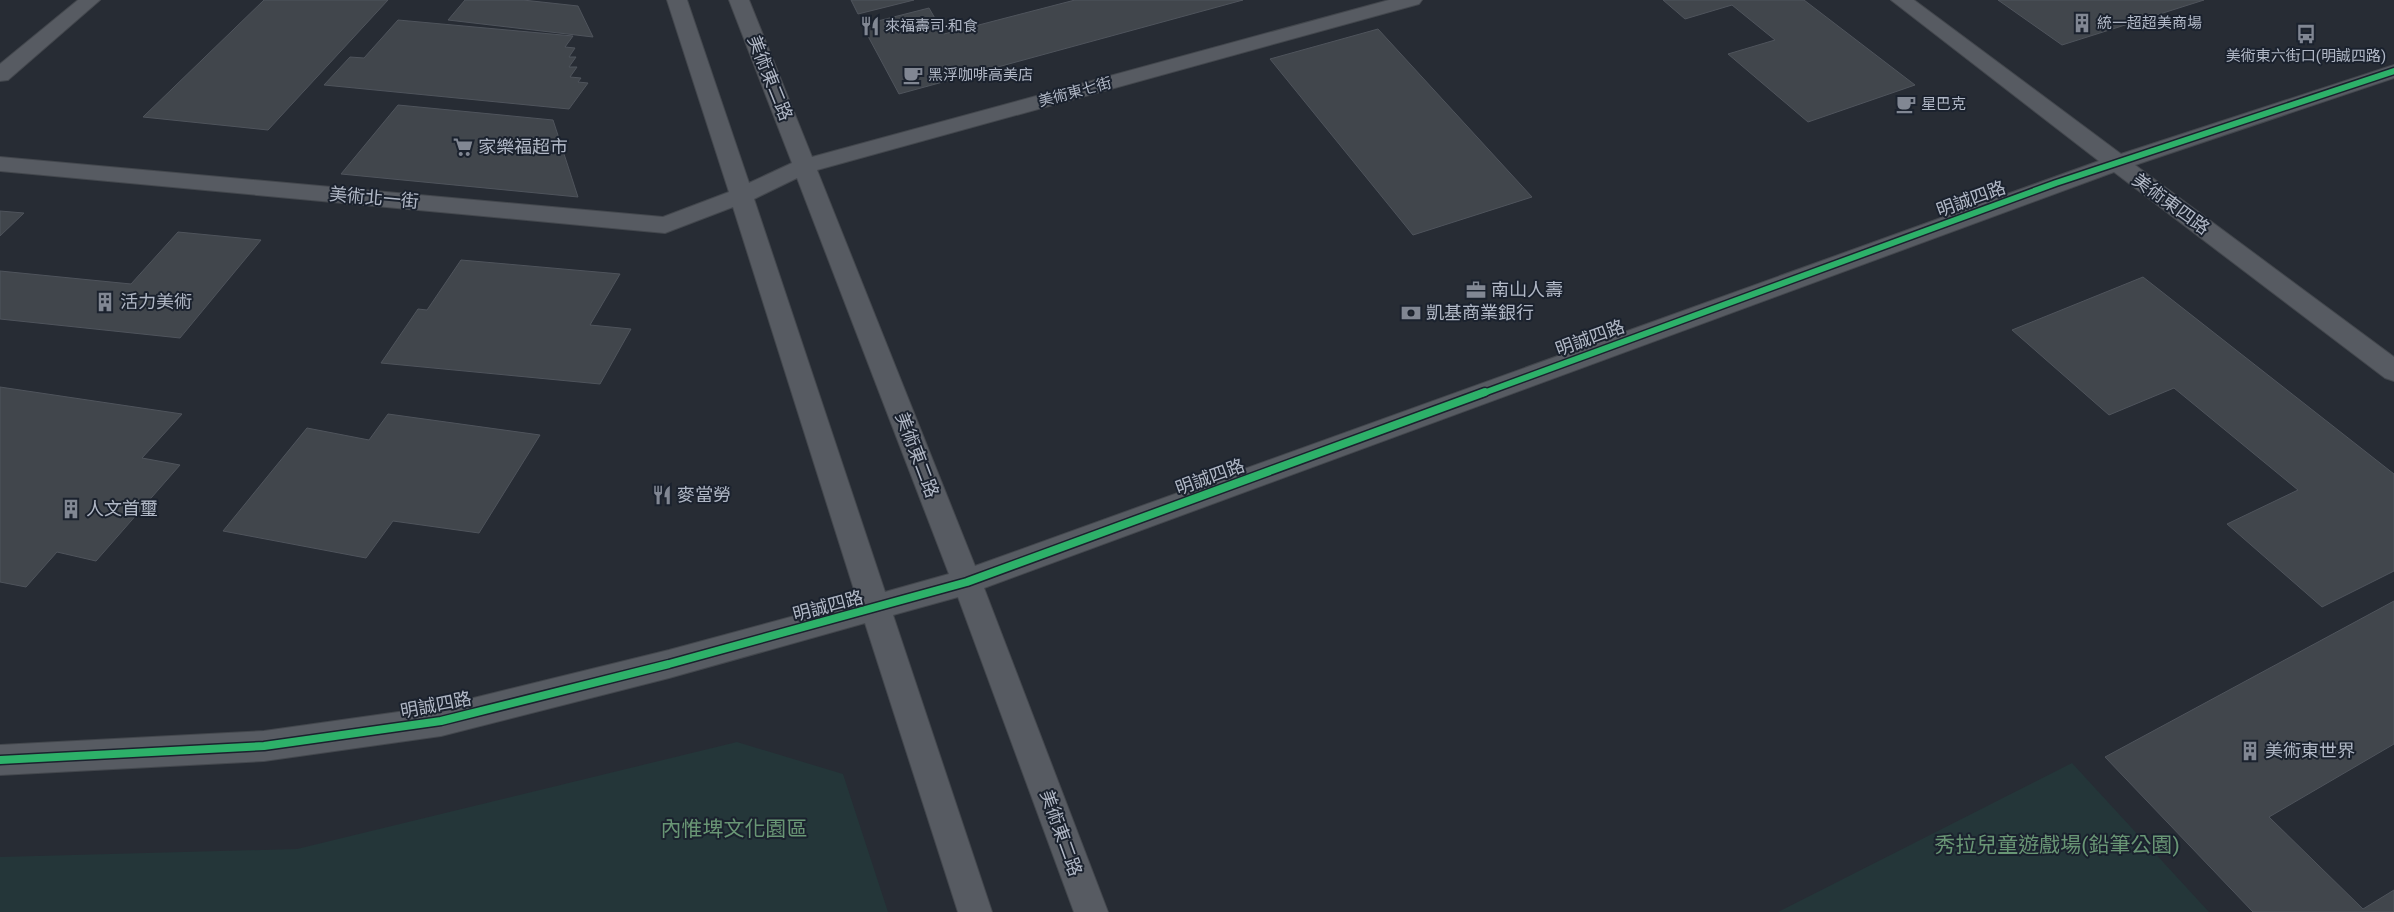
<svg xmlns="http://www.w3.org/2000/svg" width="2394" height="912" font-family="Roboto,'Noto Sans TC',sans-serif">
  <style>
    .green { fill: #243639 }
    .building { fill: #41464c; stroke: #4f545c }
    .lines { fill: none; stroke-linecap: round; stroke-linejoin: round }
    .minor-casing { stroke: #43474d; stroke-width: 2 }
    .minor { fill: #575b62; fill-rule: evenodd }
    .cycleway-far1-casing { stroke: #1b222e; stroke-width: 9 }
    .cycleway-casing { stroke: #1b222e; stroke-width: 11 }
    .cycleway-far1 { stroke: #2db169; stroke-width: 6 }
    .cycleway { stroke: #2db169; stroke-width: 8 }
    .labels { text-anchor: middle; stroke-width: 4; stroke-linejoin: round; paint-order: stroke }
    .far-poi-label { font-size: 15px; fill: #b1b8c6; stroke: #1b222e; text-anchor: start }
    .far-street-label { font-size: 15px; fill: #b1b8c6; stroke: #1b222e }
    .street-label { font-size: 18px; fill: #b1b8c6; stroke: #1b222e }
    .poi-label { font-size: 18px; fill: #b1b8c6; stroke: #1b222e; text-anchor: start }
    .near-park-label { font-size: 21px; fill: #699675; stroke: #1b222e }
  </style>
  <rect width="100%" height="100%" fill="#272c34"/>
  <!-- green -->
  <path class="green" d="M737 742 843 774 888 912H0V857L297 849Z
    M2072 763 2209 912H1778Z"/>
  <!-- building -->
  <path class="building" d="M264 0H388L268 130 143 117Z
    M465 0H523L578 6 593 37 448 20Z
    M851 0H914L858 14Z
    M1075 0H1243L899 94 862 25 929 8 944 34Z
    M1663 0H1804L1915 85 1808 122 1728 54 1775 40 1732 5 1685 19Z
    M1998 0H2204L2062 45Z
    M398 20 573 36 565 47 575 48 569 57H576L569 67H577L570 77 581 78 578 82 588 83 569 109 324 85 350 57 364 58Z
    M1378 29 1532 197 1413 235 1270 59Z
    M398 105 553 120 578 197 341 174Z
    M0 211 24 213 0 236Z
    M178 232 261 240 180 338 0 319V271L131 284Z
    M461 260 620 274 590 325 631 329 600 384 381 363 418 309 427 310Z
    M2143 277 2394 474V571L2322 607 2227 524 2298 490 2174 388 2109 415 2012 330Z
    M0 387 182 414 142 458 180 465 96 561 57 552 26 587 0 582Z
    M388 414 540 435 479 533 393 521 366 558 223 531 307 428 369 440Z
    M2394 601V744L2269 817 2363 909 2394 890V912H2253L2105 757Z"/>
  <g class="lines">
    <defs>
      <path id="minor" d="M78 0H100L8 80 0 81V64Z
        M667 0H687L749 183 792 163 729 0H749L812 157 1389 0H1422L1419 4 817 170 975 566 2099 161 1891 0H1914L2121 154 2394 65V78L2135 165 2394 357V381L2385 378 2114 172 984 588 1108 912H1074L958 597 893 615 992 912H958L865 623 669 678 441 736 264 761 0 775V745L264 731 441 706 669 650 857 599 733 207 665 233 0 171V157L663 217 729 192ZM797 178 949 574 885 592 754 199Z"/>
    </defs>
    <!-- minor casing -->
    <use href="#minor" class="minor-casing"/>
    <!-- minor -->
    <use href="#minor" class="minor"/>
    <defs>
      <path id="cycleway-far1" d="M1481 394 2056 183 2394 71"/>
      <path id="cycleway" d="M0 760 264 746 441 721 669 664 967 582 1485 392"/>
    </defs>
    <!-- cycleway-far1 casing -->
    <use href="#cycleway-far1" class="cycleway-far1-casing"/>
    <!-- cycleway casing -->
    <use href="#cycleway" class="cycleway-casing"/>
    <!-- cycleway-far1 -->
    <use href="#cycleway-far1" class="cycleway-far1"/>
    <!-- cycleway -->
    <use href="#cycleway" class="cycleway"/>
  </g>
  <!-- icons -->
  <defs>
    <symbol id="building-bare" viewBox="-9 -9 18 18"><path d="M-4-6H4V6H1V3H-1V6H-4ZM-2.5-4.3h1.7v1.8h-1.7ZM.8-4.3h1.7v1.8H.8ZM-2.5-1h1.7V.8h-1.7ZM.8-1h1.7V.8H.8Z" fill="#818793" stroke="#1b222e" stroke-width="2.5" paint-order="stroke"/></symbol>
    <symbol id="restaurant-bare" viewBox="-9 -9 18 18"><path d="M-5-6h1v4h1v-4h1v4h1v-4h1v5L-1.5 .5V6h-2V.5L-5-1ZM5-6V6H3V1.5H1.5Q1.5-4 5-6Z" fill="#818793" stroke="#1b222e" stroke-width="2.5" paint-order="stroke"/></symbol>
    <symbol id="bus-bare" viewBox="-9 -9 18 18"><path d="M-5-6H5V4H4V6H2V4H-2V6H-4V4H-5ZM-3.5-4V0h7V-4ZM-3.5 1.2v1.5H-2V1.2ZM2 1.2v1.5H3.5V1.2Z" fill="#818793" stroke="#1b222e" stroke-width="2.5" paint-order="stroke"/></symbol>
    <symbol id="cafe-bare" viewBox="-9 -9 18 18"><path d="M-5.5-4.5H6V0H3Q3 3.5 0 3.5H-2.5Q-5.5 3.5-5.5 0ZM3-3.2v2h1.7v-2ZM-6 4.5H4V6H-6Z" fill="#818793" stroke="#1b222e" stroke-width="2.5" paint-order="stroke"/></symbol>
    <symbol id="supermarket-bare" viewBox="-9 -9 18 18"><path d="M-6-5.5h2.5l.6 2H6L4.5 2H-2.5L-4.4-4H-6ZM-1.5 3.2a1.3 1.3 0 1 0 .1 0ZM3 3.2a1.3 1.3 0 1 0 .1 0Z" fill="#818793" stroke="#1b222e" stroke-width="2.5" paint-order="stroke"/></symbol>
    <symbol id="office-bare" viewBox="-9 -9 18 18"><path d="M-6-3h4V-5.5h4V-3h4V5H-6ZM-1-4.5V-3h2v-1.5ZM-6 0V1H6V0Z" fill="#818793" stroke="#1b222e" stroke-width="2.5" paint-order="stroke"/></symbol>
    <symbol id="bank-bare" viewBox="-9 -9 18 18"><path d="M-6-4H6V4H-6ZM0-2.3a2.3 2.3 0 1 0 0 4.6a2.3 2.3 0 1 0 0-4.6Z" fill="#818793" stroke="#1b222e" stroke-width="2.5" paint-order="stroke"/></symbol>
  </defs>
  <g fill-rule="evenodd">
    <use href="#building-bare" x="2068" y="9" width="28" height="28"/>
    <use href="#restaurant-bare" x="856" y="12" width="28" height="28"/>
    <use href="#bus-bare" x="2292" y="20" width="28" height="28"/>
    <use href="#cafe-bare" x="899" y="61" width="28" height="28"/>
    <use href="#cafe-bare" x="1892" y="90" width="28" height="28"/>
    <use href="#supermarket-bare" x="449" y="133" width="28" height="28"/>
    <use href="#office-bare" x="1462" y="276" width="28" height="28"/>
    <use href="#building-bare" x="91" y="288" width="28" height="28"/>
    <use href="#bank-bare" x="1397" y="299" width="28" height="28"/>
    <use href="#restaurant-bare" x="648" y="481" width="28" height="28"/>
    <use href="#building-bare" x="57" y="495" width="28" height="28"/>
    <use href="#building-bare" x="2236" y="737" width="28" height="28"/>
  </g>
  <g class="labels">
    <!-- far-poi labels -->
    <g class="far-poi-label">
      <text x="2097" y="28">統一超超美商場</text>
      <text x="885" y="31">來福壽司‧和食</text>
      <text x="2306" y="61" text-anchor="middle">美術東六街口(明誠四路)</text>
      <text x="928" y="80">黑浮咖啡高美店</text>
      <text x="1921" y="109">星巴克</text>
    </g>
    <!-- far-street labels -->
    <g class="far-street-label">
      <text transform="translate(1075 92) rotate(-15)" y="5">美術東七街</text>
    </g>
    <!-- street labels -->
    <g class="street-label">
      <text transform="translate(770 78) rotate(68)" y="6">美術東二路</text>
      <text transform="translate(374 198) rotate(5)" y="6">美術北一街</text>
      <text transform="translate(1971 199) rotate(-20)" y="6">明誠四路</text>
      <text transform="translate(2171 204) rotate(36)" y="6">美術東四路</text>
      <text transform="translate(1590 338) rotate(-20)" y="6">明誠四路</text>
      <text transform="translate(917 455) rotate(69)" y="6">美術東二路</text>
      <text transform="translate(1210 477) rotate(-20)" y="6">明誠四路</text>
      <text transform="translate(828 606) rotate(-15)" y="6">明誠四路</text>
      <text transform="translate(436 705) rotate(-11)" y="6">明誠四路</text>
      <text transform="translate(1061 833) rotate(70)" y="6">美術東二路</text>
    </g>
    <!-- poi labels -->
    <g class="poi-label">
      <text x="478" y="153">家樂福超市</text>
      <text x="1491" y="296">南山人壽</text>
      <text x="120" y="308">活力美術</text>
      <text x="1426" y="319">凱基商業銀行</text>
      <text x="677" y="501">麥當勞</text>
      <text x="86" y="515">人文首璽</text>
      <text x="2265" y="757">美術東世界</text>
    </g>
    <!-- near-park labels -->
    <g class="near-park-label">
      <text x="734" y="836">內惟埤文化園區</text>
      <text x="2057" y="852">秀拉兒童遊戲場(鉛筆公園)</text>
    </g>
  </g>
</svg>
